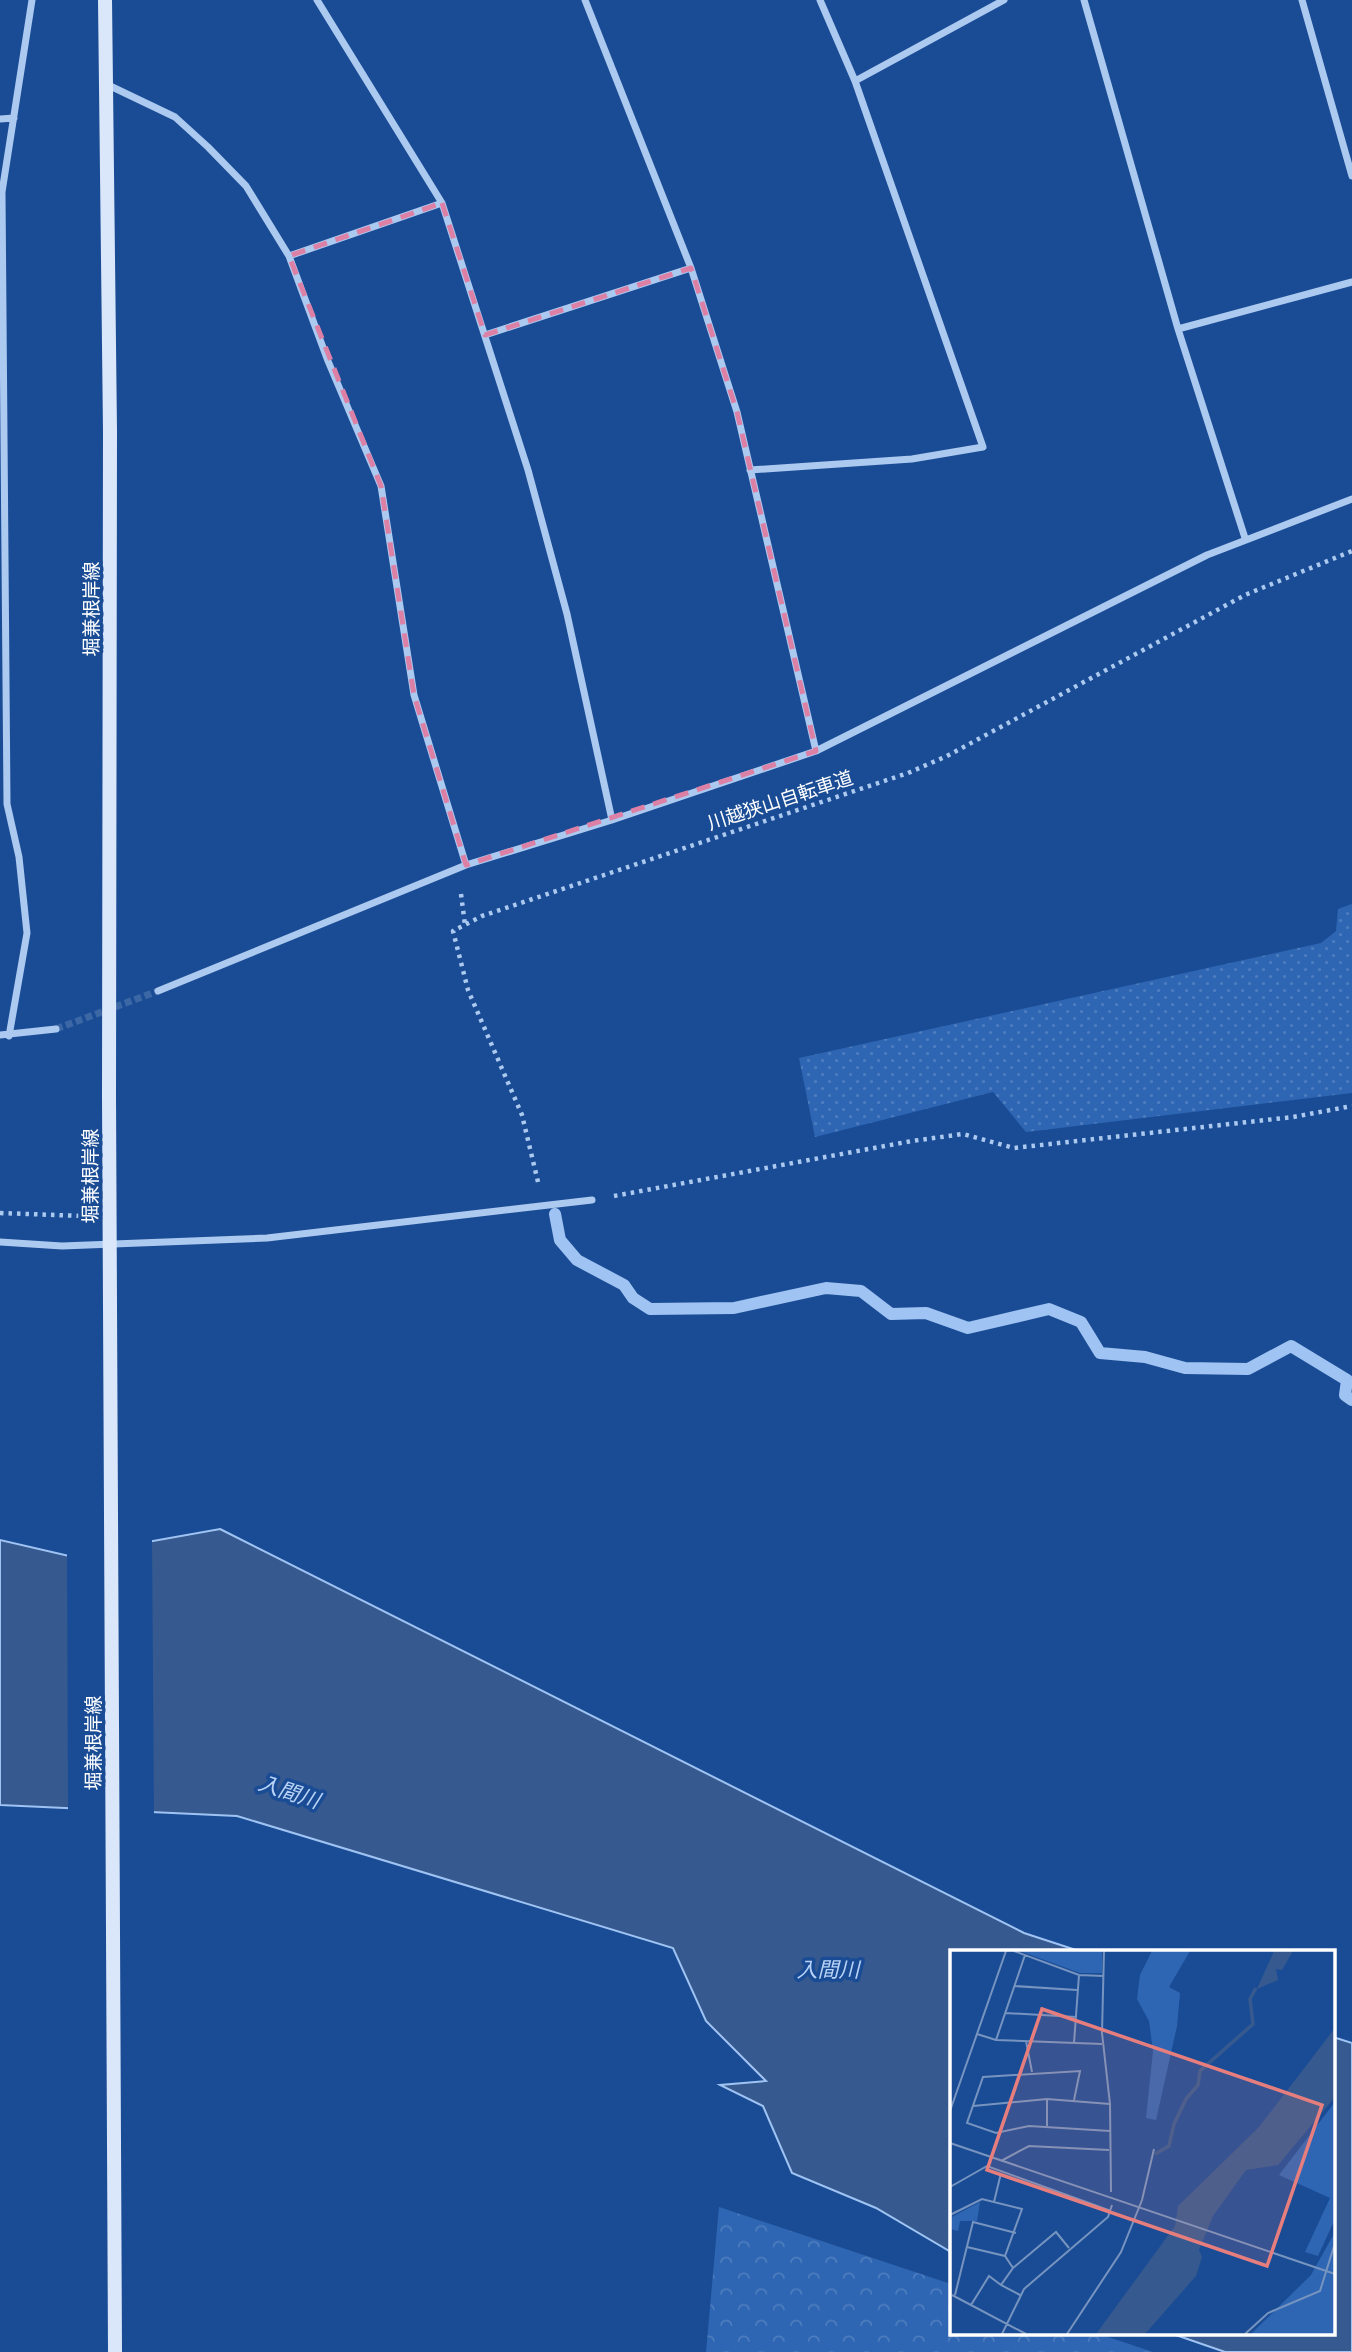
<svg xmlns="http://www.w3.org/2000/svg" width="1352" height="2352" font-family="Ubuntu,'Noto Sans JP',sans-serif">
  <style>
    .grass { fill: url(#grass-dots) }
    .forest { fill: url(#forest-crowns) }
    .water { fill: #365a8f; stroke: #9fc3f2; stroke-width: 2 }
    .pier { fill: #1a4c95 }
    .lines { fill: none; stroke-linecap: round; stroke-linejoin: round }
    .stream { stroke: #9fc3f2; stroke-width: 12 }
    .street-tunnel { stroke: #3c67a5; stroke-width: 7; stroke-dasharray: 7 3.5; stroke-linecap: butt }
    .path { stroke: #acc9f0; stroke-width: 4.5; stroke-dasharray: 3.5 5; stroke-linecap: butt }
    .street { stroke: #acc9f0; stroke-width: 7 }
    .secondary { stroke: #dae7fb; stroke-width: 14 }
    .secondary-bridge { stroke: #dae7fb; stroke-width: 14 }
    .marked { fill: none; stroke: #dd80a5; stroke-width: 5; stroke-dasharray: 14 9; stroke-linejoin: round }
    .labels { text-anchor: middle; stroke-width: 7; stroke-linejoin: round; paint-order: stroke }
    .street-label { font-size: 19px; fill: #fff; stroke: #1a4c95 }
    .water-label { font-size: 21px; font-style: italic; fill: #b8d3f6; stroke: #1a4c95 }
    .inset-river { fill: none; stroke: #365a8f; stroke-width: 3.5 }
    .inset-road { fill: none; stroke: #7694bf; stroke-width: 2 }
    .view { fill: #e67e7e; fill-opacity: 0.15; stroke: #e67e7e; stroke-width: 3.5 }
    .inset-edge { fill: none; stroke: #fff; stroke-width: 3.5 }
  </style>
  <defs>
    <pattern id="grass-dots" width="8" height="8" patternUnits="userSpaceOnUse" patternTransform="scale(1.75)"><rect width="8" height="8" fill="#2e66b3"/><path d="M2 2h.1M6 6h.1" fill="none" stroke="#4d7dbe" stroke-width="1.8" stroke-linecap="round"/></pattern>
    <pattern id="forest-crowns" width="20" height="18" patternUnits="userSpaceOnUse" patternTransform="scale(1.75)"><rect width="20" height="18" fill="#2e66b3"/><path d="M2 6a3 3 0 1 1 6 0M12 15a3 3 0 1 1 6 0" fill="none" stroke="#4d7dbe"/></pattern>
  </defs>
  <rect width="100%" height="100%" fill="#1a4c95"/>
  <!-- grass -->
  <path class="grass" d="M1352 904V1093L1026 1132 993 1092 815 1137 799 1058 1321 943 1336 931 1338 909Z"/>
  <!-- forest -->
  <path class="forest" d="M719 2207 951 2284V2333H1096L1153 2352H706Z"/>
  <!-- water -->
  <path class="water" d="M220 1529 1024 1933 1079 1951H951V2252L876 2208 792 2173 763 2106 720 2085 766 2081 706 2021 673 1948 237 1816 0 1805V1540L69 1556Z
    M1333 2037 1352 2043V2352H1225L1170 2333H1333Z"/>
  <!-- pier -->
  <path class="pier" d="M152 1538 154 1817 68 1814 67 1552Z"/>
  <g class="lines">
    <!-- stream -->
    <path class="stream" d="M555 1214 560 1240 577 1260 624 1285 633 1298 650 1309 734 1308 826 1288 861 1291 891 1314 926 1313 968 1328 1049 1309 1081 1322 1100 1353 1145 1357 1185 1368 1248 1369 1291 1346 1347 1380 1345 1395 1352 1400"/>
    <!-- street-tunnel -->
    <path class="street-tunnel" d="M56 1029 158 991"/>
    <!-- path -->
    <path class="path" d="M461 894 465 925
      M538 1182 522 1115 468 990 453 931 482 916 908 773 947 756 1245 595 1352 551
      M614 1196 912 1141 963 1134 1014 1148 1293 1117 1352 1106
      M0 1213 82 1216"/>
    <!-- street -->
    <path class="street" d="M317 0 442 203 528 470 567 614 612 820
      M585 0 691 268 737 412 816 751
      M1084 0 1178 329 1245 538
      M1302 0 1352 176
      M855 81 1004 0
      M106 84 175 117 208 147 246 186 289 256 328 361 381 486 414 695 466 865
      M0 119 14 118
      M289 256 442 203
      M1178 329 1352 282
      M485 335 691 268
      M750 470 912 459 983 447 855 81 820 0
      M158 991 466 865 612 820 816 751 1207 555 1352 499
      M0 1035 56 1029
      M9 1036 27 933 19 857 7 804 2 192 32 0
      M0 1242 62 1246 267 1238 592 1200"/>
    <!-- secondary -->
    <path class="secondary" d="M105 0 110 431 109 1096"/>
    <!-- secondary-bridge -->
    <path class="secondary-bridge" d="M109 1096 115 2352"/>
  </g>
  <!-- marked area -->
  <path class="marked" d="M442 203 485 335 691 268 737 412 816 751 466 865 414 695 381 486 289 256Z"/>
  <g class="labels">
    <!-- street labels -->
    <g class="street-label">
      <text transform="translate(91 609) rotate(-90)" y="7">堀兼根岸線</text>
      <text transform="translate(780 800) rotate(-18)" y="7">川越狭山自転車道</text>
      <text transform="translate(90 1176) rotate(-90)" y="7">堀兼根岸線</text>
      <text transform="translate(93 1743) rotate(-90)" y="7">堀兼根岸線</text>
    </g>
    <!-- water labels -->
    <g class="water-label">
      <text transform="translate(289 1792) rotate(18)" y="7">入間川</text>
      <text x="828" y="1977">入間川</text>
    </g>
  </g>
  <!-- overview -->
  <g transform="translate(950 1950)">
    <rect width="385" height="385" fill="#1a4c95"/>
    <path d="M70 1H152V23H130ZM202 1H240L219 37 230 43 227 76 206 170 196 168 203 101 199 71 187 49 190 25ZM30 252 27 271H10L8 281 0 279V268ZM385 282V384H301L361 325Z" fill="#2e66b3"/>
    <path d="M385 152V269L368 306 355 302 380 248 329 225Z" fill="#2e66b3"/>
    <path d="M324 1H343L332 20 326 19 328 30 307 39ZM385 78V147L328 215 296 220 263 266 249 300 252 307 246 326 195 384H146L225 276 228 256 309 177Z" fill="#365a8f"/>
    <path class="inset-river" d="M205 204 219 196 224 174 236 149 248 135 250 121 303 74 300 49 306 38"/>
    <path class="inset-road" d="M64 1 129 25 154 26M154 1 152 83 160 154 161 242M64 36 127 40M55 63 126 67M27 84 46 90 152 94M46 90 75 5M76 91 82 122M124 93 129 25M124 150 130 121 33 127 17 173 46 183 79 176 160 181M23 156 97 149 160 154M0 161 56 1M97 176V149M0 193 385 324M51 211 79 196 159 200M0 237 37 216 161 261M44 252 51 223M0 265 32 249 72 259 55 306M17 297 55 306 63 318 51 335 70 345M63 318 106 282 119 298M2 345 76 384M5 345 23 272 66 283M21 355 39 326 51 335M52 384 74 339 158 267 162 255M117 384 171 302 192 250 204 199M295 384 318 363 370 341 385 293"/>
    <path class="view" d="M92 59 372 155 317 316 37 220Z"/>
    <rect width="385" height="385" class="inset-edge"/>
  </g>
</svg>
